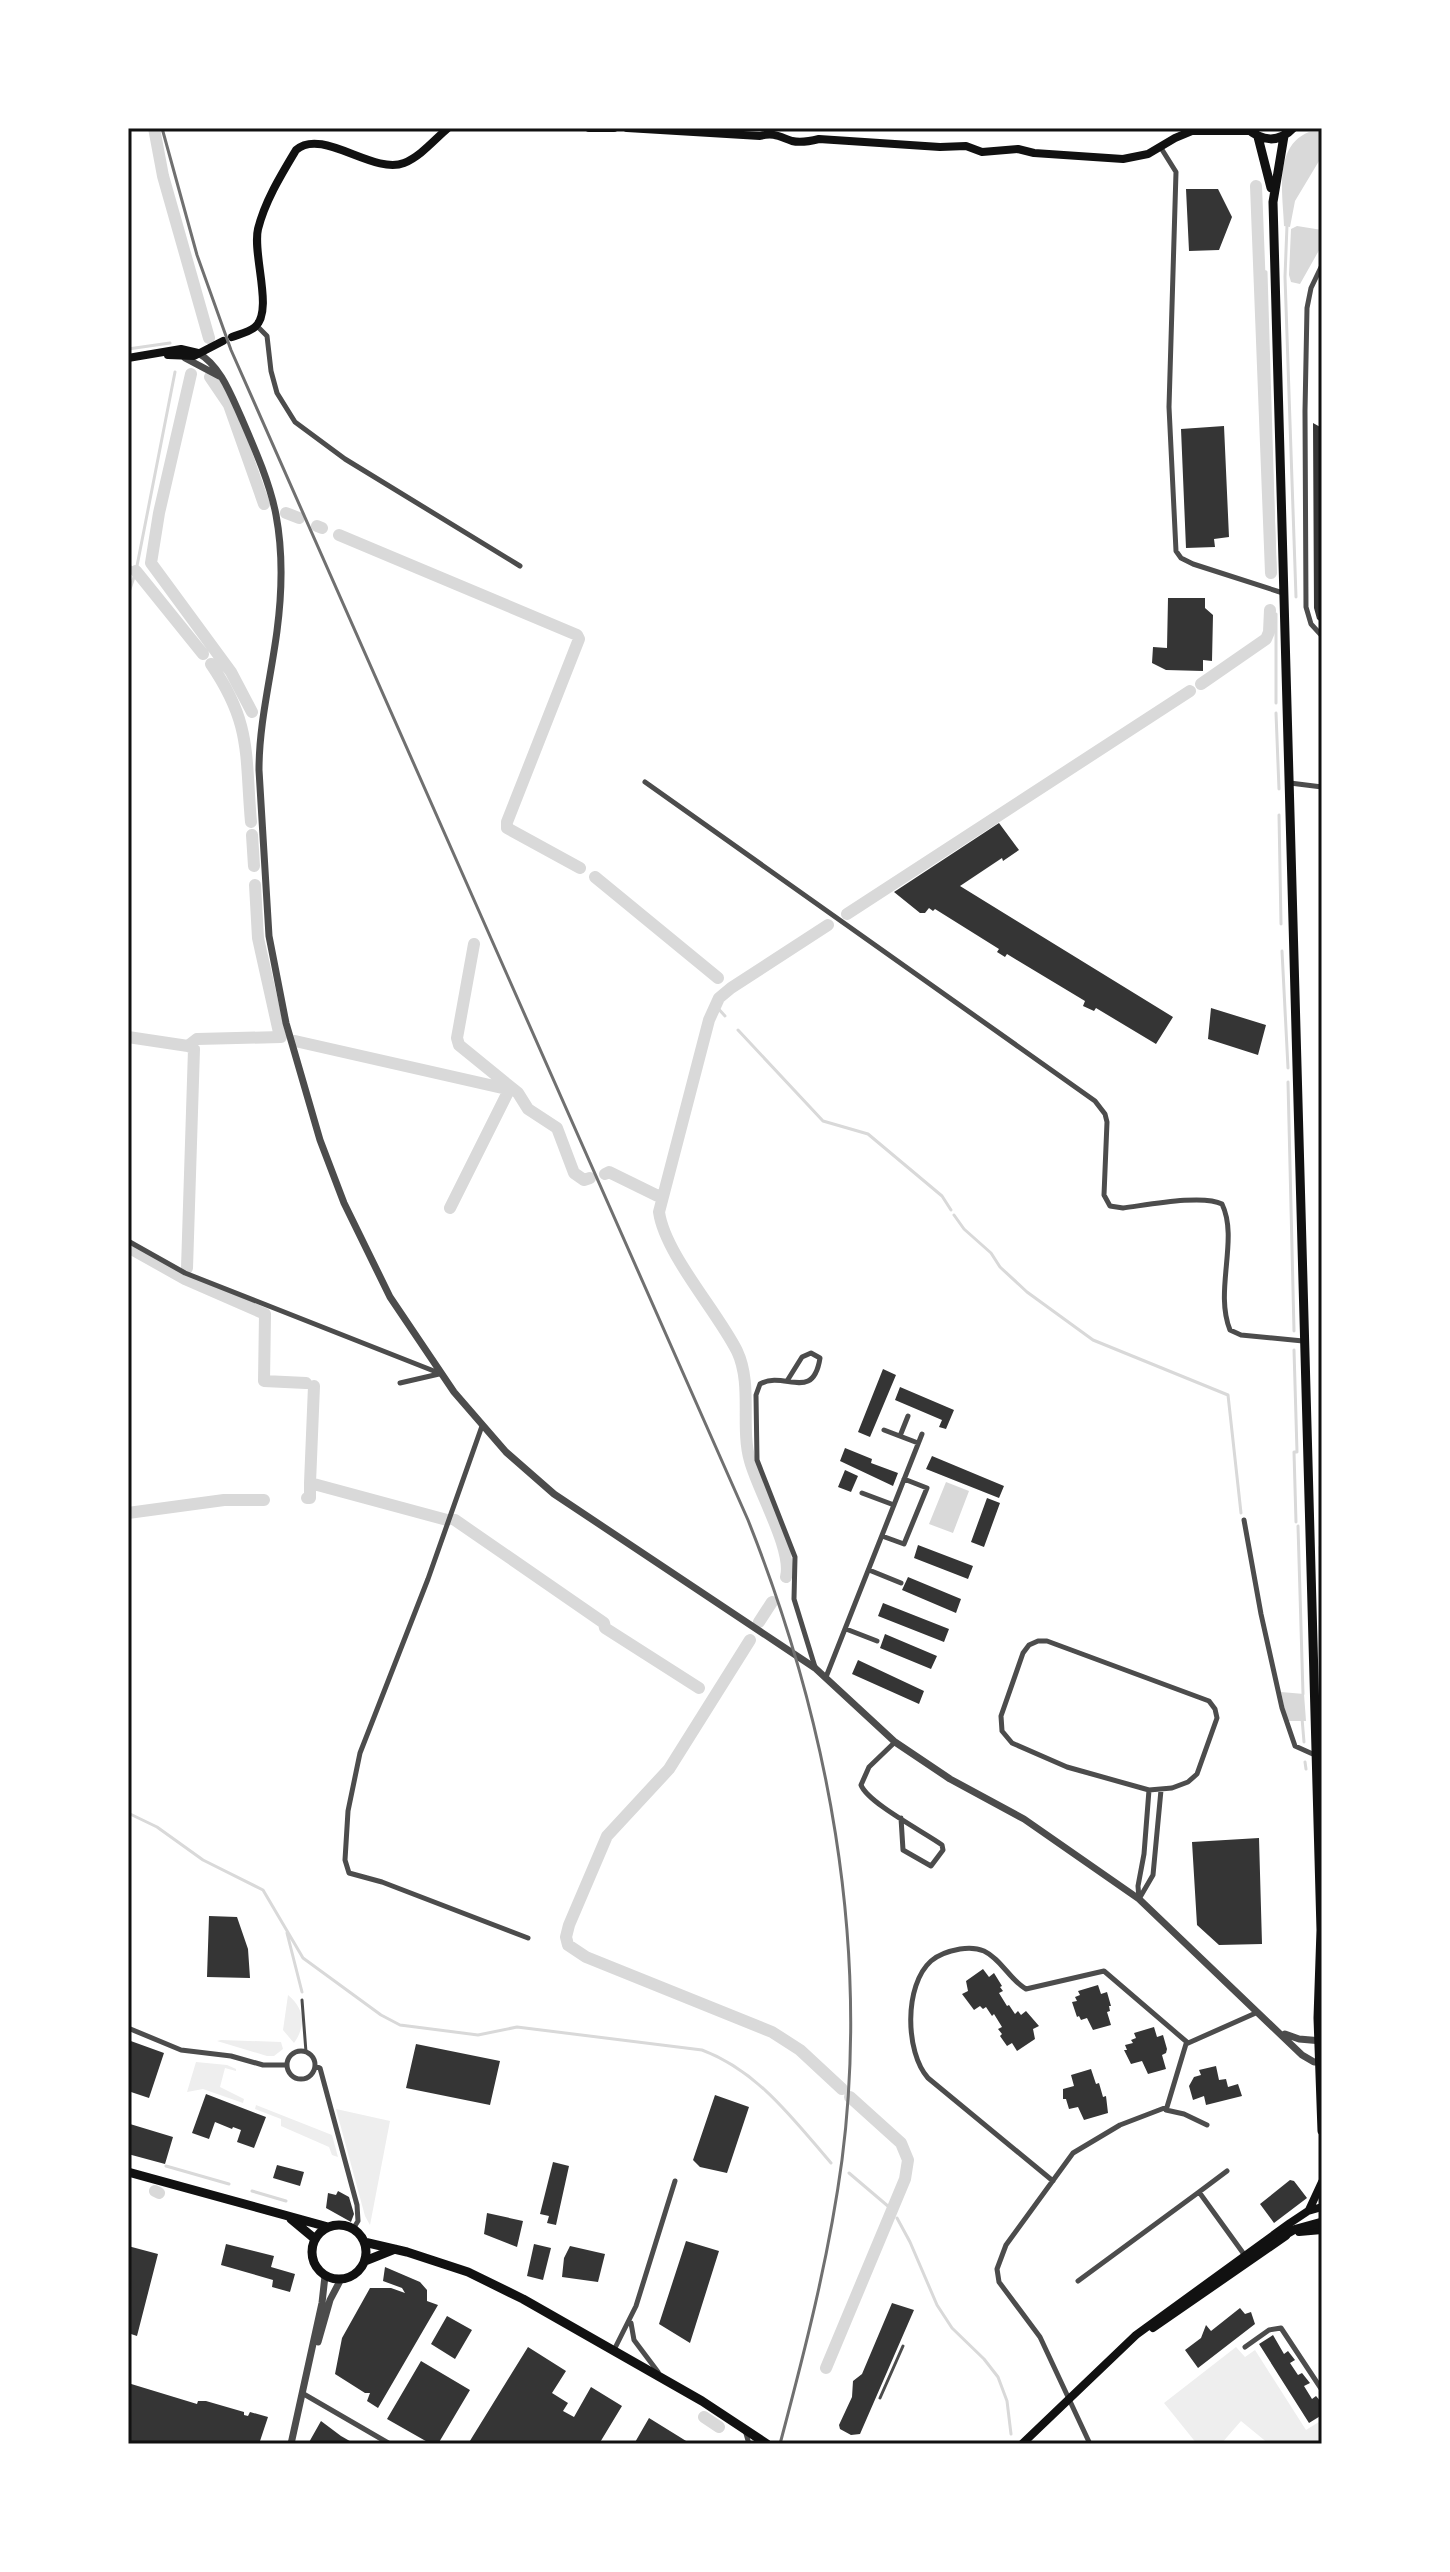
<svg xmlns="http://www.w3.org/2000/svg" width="1450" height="2572" font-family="'IBM Plex Sans',sans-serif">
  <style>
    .green { fill: #eee }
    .water { fill: #d9d9d9 }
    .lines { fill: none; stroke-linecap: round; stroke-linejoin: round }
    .stream { stroke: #d9d9d9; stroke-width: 3 }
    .canal { stroke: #d9d9d9; stroke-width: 12 }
    .building { fill: #353535 }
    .service { stroke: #4c4c4c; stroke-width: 3 }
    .minor { stroke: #4c4c4c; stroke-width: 5 }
    .tertiary { stroke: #4c4c4c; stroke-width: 7 }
    .secondary { stroke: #111; stroke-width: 8 }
    .primary { stroke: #111; stroke-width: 9 }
    .rail { stroke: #707070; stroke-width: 3 }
    .neatline { fill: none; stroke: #111; stroke-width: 3 }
  </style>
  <rect width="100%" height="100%" fill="#fff"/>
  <!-- green -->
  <path class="green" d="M288 1995C305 2009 306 2026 294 2043L283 2030Z
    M221 2040 281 2042 283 2049 274 2056H267L217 2041Z
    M196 2062 227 2065 236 2069V2071L225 2068 220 2087 244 2099 243 2103 203 2089 187 2092Z
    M256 2105 332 2135 338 2157 332 2155 329 2147 281 2126V2119L255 2109Z
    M336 2109 390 2121 370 2225 365 2216Z
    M1236 2347 1245 2357 1255 2350 1306 2430 1322 2420V2444H1269L1241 2421 1221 2444H1197L1164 2403Z"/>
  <!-- water -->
  <path class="water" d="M1309 132H1322V156L1295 201 1290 227 1284 226C1283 195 1273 146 1309 132Z
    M1297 226 1322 230V245L1300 284 1291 282 1289 275 1291 229Z
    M946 1482 969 1491 953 1533 929 1524Z
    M1281 1692 1304 1694 1306 1721H1287Z"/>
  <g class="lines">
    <!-- stream -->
    <path class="stream" d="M1287 225 1285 277 1296 597
      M1259 270 1266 272 1275 570
      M128 349 170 343
      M128 565 136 571
      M128 595 136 571 175 372
      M1276 703V614
      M1276 713 1279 789
      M1279 815 1281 924
      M1282 951 1288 1068
      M715 1005 725 1016
      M738 1030 823 1121 868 1134 942 1196 951 1210
      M1288 1082 1294 1331
      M954 1215 964 1229 991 1253 1000 1267 1027 1292 1093 1340 1228 1395 1241 1513
      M1294 1350 1297 1452H1294L1296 1522
      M1298 1526 1303 1694
      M1320 1547 1322 1603
      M1302 1718 1304 1742
      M1305 1762 1306 1769
      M128 1813 157 1827 203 1860 263 1890 303 1958 381 2015 400 2025 478 2035 517 2027 702 2050C758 2071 793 2119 831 2163
      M287 1933 302 1992
      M166 2166 229 2184
      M849 2173 889 2207
      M252 2191 286 2201
      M897 2218 910 2242 937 2305 952 2328 984 2359 998 2377 1007 2401 1011 2434"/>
    <!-- canal -->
    <path class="canal" d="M154 128 163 176 209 338
      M1256 186 1271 573
      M191 374 159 513 151 563 231 672 252 712
      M210 377 229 405 264 504
      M286 513 299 518
      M317 526 322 528
      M339 535 577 635 579 639 507 822V828L580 868
      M136 571 203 654
      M211 664C252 724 245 754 251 822
      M1201 684 1266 639 1269 632 1270 610
      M252 835 254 866
      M595 877 718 978
      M255 885 258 938 280 1037
      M847 914 1190 691
      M474 944 457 1038 459 1045 518 1093 528 1109 557 1128 574 1173 584 1180 590 1178
      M128 1037 188 1046 197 1039 281 1037
      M295 1041 511 1090
      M605 1174 609 1172 662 1198
      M450 1208 509 1090
      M128 1247 185 1279 265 1314 264 1381 306 1383
      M187 1268 194 1049 188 1046
      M310 1483 314 1386
      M307 1498H310V1483L447 1520
      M128 1513 224 1500H264
      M455 1520 604 1623 605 1628 699 1688
      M786 1577C793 1550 758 1491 750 1461 740 1426 753 1385 737 1351 717 1311 665 1254 659 1212L709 1020 719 998 731 988 828 925
      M759 1622 772 1602
      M750 1640 669 1769 607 1836 569 1925 566 1937 568 1945 586 1957 772 2032 800 2050 842 2089
      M155 2191 159 2193
      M826 2368 905 2179 908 2160 901 2143 850 2097
      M704 2417 719 2427"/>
  </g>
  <!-- building -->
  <path class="building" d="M1186 189H1218L1232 217 1219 250 1189 251Z
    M1313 423 1322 428V623L1317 619 1314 608Z
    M1224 426 1229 537 1214 539 1215 547 1186 548 1181 429Z
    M1168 598H1205V608L1213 615 1212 661 1203 660V671L1166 670 1152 663 1153 647 1167 648Z
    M999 823 1019 850 1003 861 1002 858 960 886 1173 1017 1156 1044 1096 1008 1094 1011 1083 1006 1085 1001 1007 954 1005 957 997 952 999 949 935 909 933 911 929 908 925 913H920L894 892Z
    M1211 1008 1266 1025 1258 1055 1208 1039Z
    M883 1369 896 1375 870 1437 858 1432Z
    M900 1387 954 1410 946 1429 939 1427 942 1420 895 1400Z
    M845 1448 872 1459 871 1463 898 1473 893 1486 840 1461Z
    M932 1456 1004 1486 999 1498 926 1469Z
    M845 1470 858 1476 851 1492 838 1487Z
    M987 1498 1000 1503 984 1547 971 1542Z
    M918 1545 973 1566 968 1579 914 1558Z
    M908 1577 961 1599 956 1613 902 1590Z
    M883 1603 949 1629 944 1642 878 1616Z
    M885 1634 937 1656 931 1669 880 1648Z
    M858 1660 924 1691 919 1704 852 1674Z
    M1259 1838 1262 1944 1219 1945 1197 1925 1192 1842Z
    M209 1916 237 1917 248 1949 250 1978 207 1977Z
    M983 1969 989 1977 994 1973 1002 1986 1000 1987 1003 1991 999 1993 1007 2006 1009 2005 1015 2014 1018 2011 1021 2015 1026 2011 1039 2026 1033 2029 1035 2039 1017 2051 1012 2043 1007 2046 1000 2036 1002 2034 998 2029 1002 2027 994 2014 992 2016 986 2007 983 2009 980 2006 974 2010 962 1994 968 1991 966 1981Z
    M1098 1985 1101 1994 1107 1992 1111 2006H1109L1110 2011 1107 2012 1111 2025 1093 2030 1087 2018 1081 2020 1079 2016 1077 2017 1072 2002 1077 2001 1075 1997 1080 1995 1078 1991Z
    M1154 2027 1157 2037 1163 2035 1167 2049 1166 2053 1162 2055 1166 2069 1148 2074 1142 2061 1131 2064 1124 2050H1127L1125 2045 1133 2043 1131 2040 1136 2038 1134 2033Z
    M128 2040 164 2053 149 2098 128 2091Z
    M416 2044 500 2061 490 2105 406 2088Z
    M1216 2066 1219 2080 1226 2079 1228 2087 1238 2084 1242 2096 1206 2105 1204 2096 1193 2100 1189 2086 1194 2077 1201 2075 1199 2070Z
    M1091 2069 1096 2084 1099 2083 1103 2097 1106 2096 1108 2113 1084 2120 1078 2107 1069 2109 1066 2099H1063V2089L1074 2086 1071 2075Z
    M206 2094 266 2117 254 2148 237 2142 241 2130 233 2127 232 2129 215 2122 209 2139 192 2133Z
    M715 2095 749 2107 727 2173 700 2167 693 2160Z
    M130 2124 173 2137 165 2164 128 2154Z
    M553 2162 569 2166 556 2225 547 2223 549 2216 540 2214Z
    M277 2165 304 2172 300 2186 273 2178Z
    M1290 2180 1294 2181 1307 2198 1274 2223 1260 2204Z
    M338 2191 349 2197 354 2214 351 2222 326 2208 328 2193 336 2195Z
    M487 2213 523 2221 517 2247 484 2234Z
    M686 2241 719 2251 690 2343 659 2324Z
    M226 2244 274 2256 271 2267 295 2274 290 2292 272 2287 273 2280 221 2265Z
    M534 2244 551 2248 543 2280 527 2276Z
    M128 2246 158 2254 137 2336 128 2333Z
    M570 2246 605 2254 598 2282 562 2277 564 2258Z
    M385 2267 420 2282 427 2290V2301L438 2305 378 2408 367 2401 370 2393H365L335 2374 342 2338 370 2288H391L405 2293 402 2288 383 2281Z
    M892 2303 914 2310 860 2434 851 2435 840 2429 839 2425 852 2397 853 2381 862 2374Z
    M1240 2308 1245 2314 1251 2312 1255 2324 1198 2368 1185 2350 1201 2338 1206 2325 1211 2331Z
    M447 2316 472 2330 455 2359 431 2344Z
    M1273 2335 1284 2354 1288 2351 1295 2360 1290 2363 1298 2375 1302 2373 1310 2383 1304 2386 1312 2399 1316 2396 1322 2403 1319 2408 1322 2415 1309 2423 1259 2344Z
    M528 2347 566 2371 552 2393 568 2403 563 2411 574 2417 591 2387 622 2406 599 2444H468Z
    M421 2361 470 2390 438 2444H431L387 2419Z
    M128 2383 197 2404 198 2401H206L244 2412V2415L248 2416 250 2412 268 2417 259 2444H128Z
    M649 2418 691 2444H634Z
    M321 2421 341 2436 355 2444H308Z"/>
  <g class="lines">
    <!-- service -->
    <path class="service" d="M302 2000 306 2052
      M880 2398 903 2346"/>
    <!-- minor -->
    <path class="minor" d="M1161 148 1176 172 1169 407 1176 551 1181 558 1193 564 1283 593
      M1322 265 1311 288 1307 308 1305 411 1306 607 1311 624 1322 636
      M257 326 267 336 271 371 277 393 295 422 345 459 520 566
      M645 782 1095 1101 1105 1114 1107 1122 1104 1195 1110 1206 1123 1208C1147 1205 1203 1194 1222 1204 1239 1239 1214 1291 1230 1330L1241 1335 1303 1341
      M1290 783 1322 787
      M128 1241 185 1273 439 1373
      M787 1381 802 1357 811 1353 820 1358C813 1403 784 1370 760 1384L756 1395 757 1460 795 1557 794 1599 815 1667
      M400 1383 439 1374
      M482 1426 428 1579 360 1753 348 1811 345 1860 349 1873 382 1882 528 1938
      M884 1430 918 1443
      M900 1436 908 1416
      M862 1493 894 1505
      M1244 1520 1261 1614 1282 1708 1295 1746 1315 1755
      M882 1536 904 1544 927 1488 904 1479
      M869 1570 901 1583
      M846 1629 877 1641
      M1038 1641H1047L1209 1701 1215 1709 1217 1718 1197 1774 1188 1782 1172 1788 1149 1790 1067 1767 1012 1743 1002 1731 1001 1716 1023 1653 1029 1645Z
      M826 1677 922 1434
      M895 1742 869 1767 861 1785C868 1803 924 1832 942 1845L943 1850 931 1866 903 1850 901 1818
      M1139 1899 1153 1875 1161 1790
      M1139 1899 1138 1886 1144 1854 1149 1790
      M128 2028 181 2050 231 2056 263 2065H287
      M287 2065a14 14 0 1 1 28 0a14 14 0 1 1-28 0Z
      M315 2066 320 2068 357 2205 358 2221 353 2229
      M1166 2110 1184 2114 1207 2125
      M1227 2171 1199 2192 1246 2257
      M1053 2181 928 2078C905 2052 904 1985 931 1961 939 1954 949 1951 960 1949 967 1948 977 1948 984 1951 1001 1959 1010 1980 1026 1989L1104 1971 1188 2043
      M1078 2281 1199 2192
      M631 2323 634 2340 658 2372
      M1245 2347 1269 2330 1281 2328 1322 2390
      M614 2350 636 2306 675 2181
      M302 2393 390 2444
      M745 2430 749 2444
      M1090 2444 1040 2337 999 2282 997 2269 1006 2245 1073 2153 1120 2125 1167 2107 1186 2044 1258 2012"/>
    <!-- tertiary -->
    <path class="tertiary" d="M198 353C220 365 231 395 241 417 254 447 270 483 276 515 283 552 282 593 277 631 271 677 259 723 259 770L269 936 286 1023 320 1140 344 1203 390 1297 454 1392 506 1452 554 1494 815 1668 895 1742 950 1779 1024 1819 1139 1899 1302 2055 1314 2062H1322
      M185 358 219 376
      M1285 2034 1299 2039 1322 2041
      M318 2342 330 2300 341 2279
      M291 2444 322 2303 325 2276"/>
    <!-- secondary -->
    <path class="secondary" d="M589 128H614
      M627 128 760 136C774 132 780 137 792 141 801 143 811 141 819 139L940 147 966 146 982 152 1018 149 1034 153 1123 159 1148 154 1175 138 1199 128
      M1194 131H1249
      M232 337C240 334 249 332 255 327 274 311 252 254 258 229 265 201 281 175 296 150 322 127 373 175 404 163 421 156 434 140 448 128
      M168 355 194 356 223 341
      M128 358 181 349 198 353
      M1309 2210 1322 2182
      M1299 2232 1322 2230
      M1153 2328 1286 2236
      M1022 2444 1136 2335 1290 2223 1308 2211 1322 2207"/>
    <!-- primary -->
    <path class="primary" d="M1247 128C1262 142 1279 143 1293 128
      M1284 136 1273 202 1321 1930 1318 2018 1322 2131
      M1258 137 1271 188
      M128 2172 328 2227
      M291 2219 315 2239
      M312 2252a27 27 0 1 1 54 0a27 27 0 1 1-54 0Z
      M1281 2237 1293 2230 1322 2222
      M364 2242 407 2252 468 2272 523 2299 702 2401 767 2444
      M365 2261 395 2249"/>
    <!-- rail -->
    <path class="rail" d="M162 128 197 255 231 350 748 1520C828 1721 870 1943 842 2160 829 2257 805 2350 780 2444"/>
  </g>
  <!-- border -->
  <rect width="1450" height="2572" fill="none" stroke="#ffffff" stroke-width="260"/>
  <rect x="130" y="130" width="1190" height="2312" class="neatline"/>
</svg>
